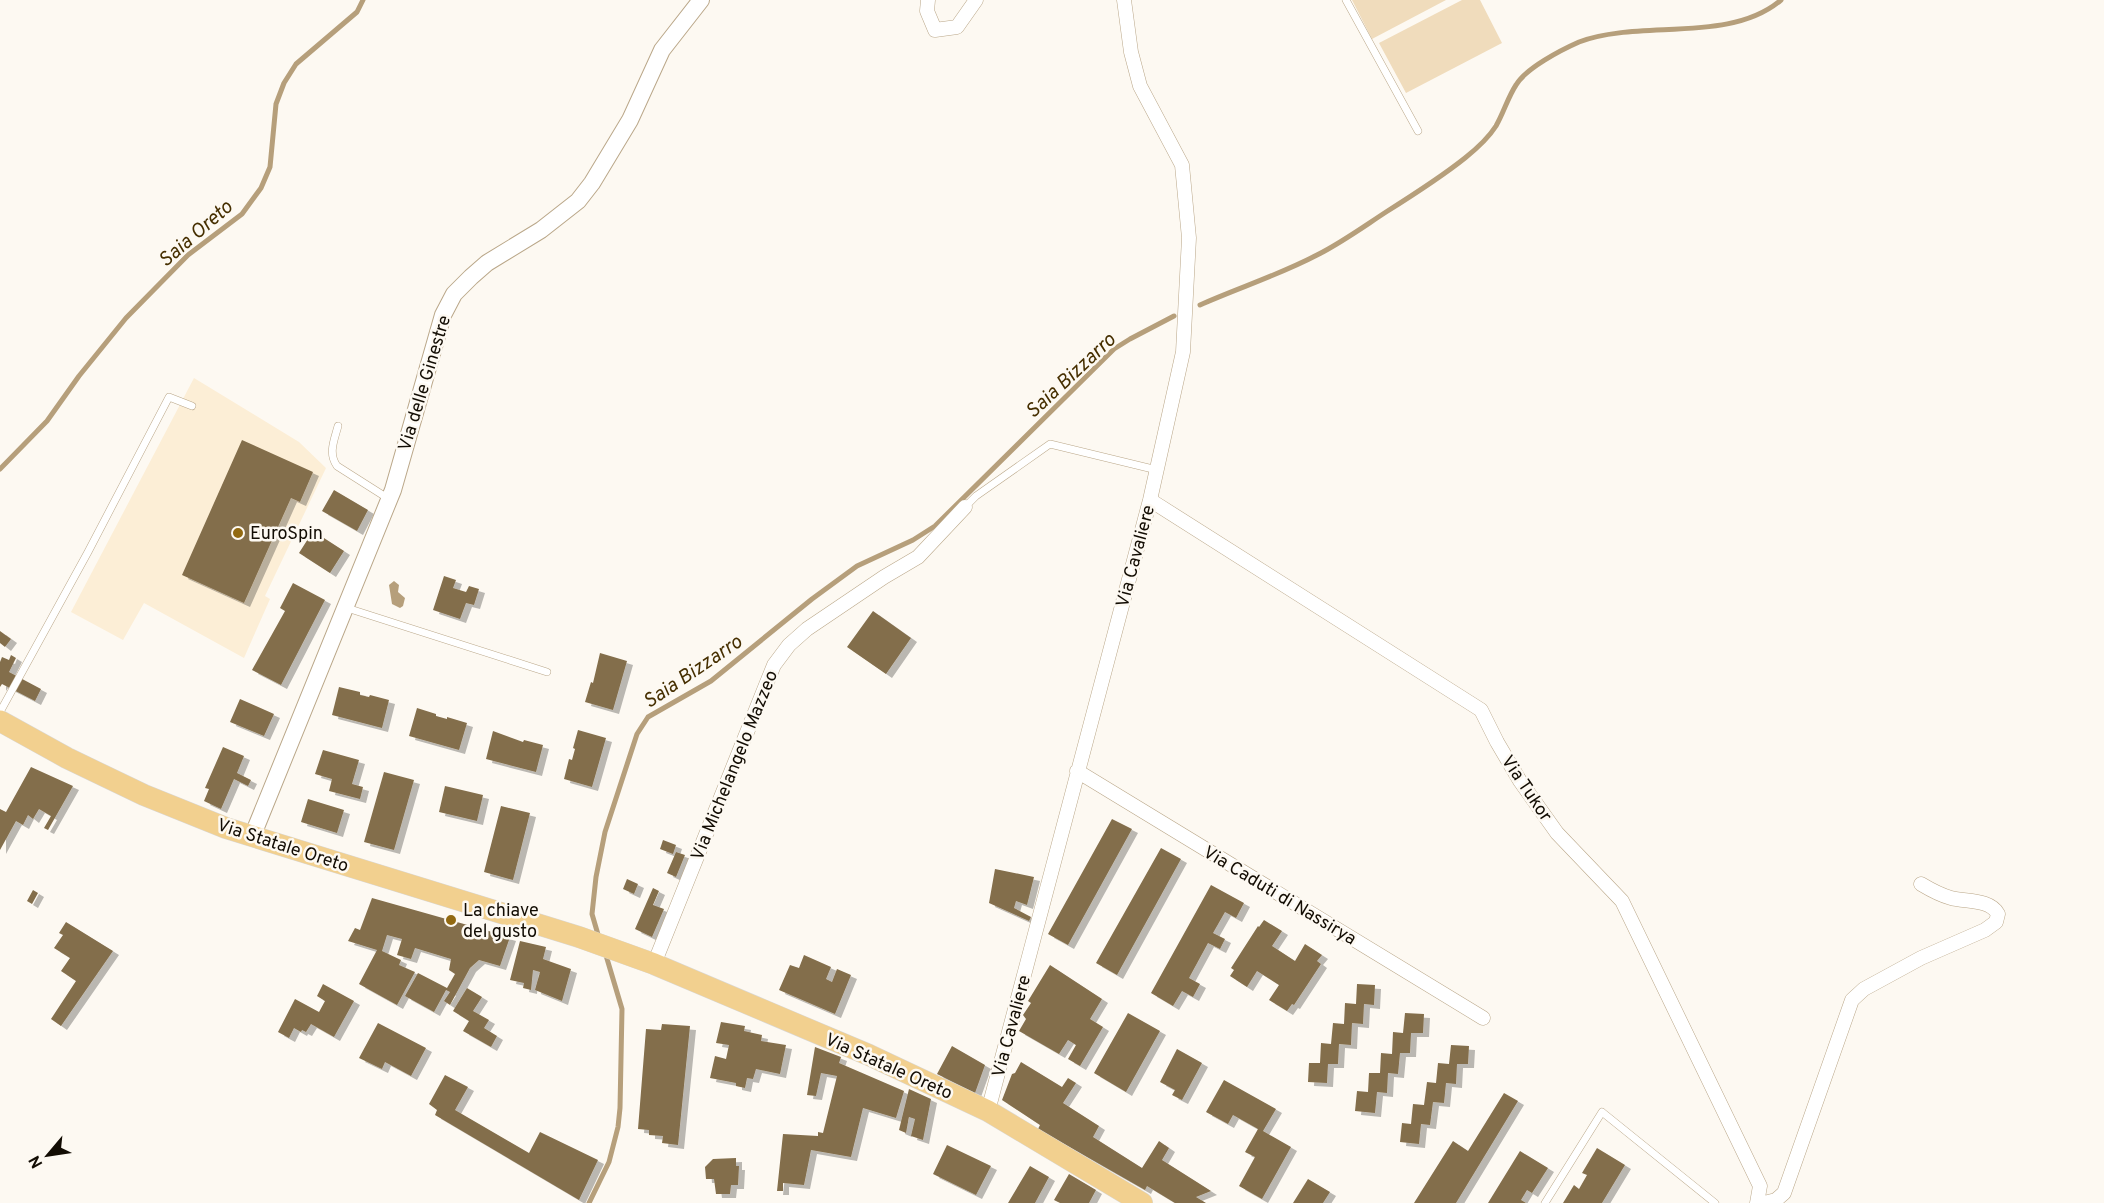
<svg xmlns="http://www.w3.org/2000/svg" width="2104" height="1203" font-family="Overpass,sans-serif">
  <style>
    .built { fill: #fceed6 }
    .green { fill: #f0dcbc }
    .water { fill: #b69f7b }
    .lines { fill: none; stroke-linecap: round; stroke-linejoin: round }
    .stream { stroke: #b69f7b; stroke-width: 5 }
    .building { fill: #836e4b; filter: url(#shadow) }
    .service-casing { stroke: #baa789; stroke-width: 8 }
    .minor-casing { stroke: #baa789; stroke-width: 15 }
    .tertiary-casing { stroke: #baa789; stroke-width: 18 }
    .primary-casing { stroke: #d9d8d7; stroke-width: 22 }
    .service { stroke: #fff; stroke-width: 7 }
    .minor { stroke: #fff; stroke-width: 14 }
    .tertiary { stroke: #fff; stroke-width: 16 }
    .primary { stroke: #f2d08f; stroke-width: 21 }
    .poi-dot { fill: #926911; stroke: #fdf9f2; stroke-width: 2 }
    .labels { text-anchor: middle; stroke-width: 5; stroke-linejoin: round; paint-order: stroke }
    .street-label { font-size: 18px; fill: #120c03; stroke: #fdf9f2 }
    .poi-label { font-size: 18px; fill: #120c03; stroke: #fdf9f2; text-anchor: start }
    .water-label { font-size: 20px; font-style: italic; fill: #462f00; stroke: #fdf9f2 }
  </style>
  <defs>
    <filter id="shadow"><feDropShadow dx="6" dy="4" stdDeviation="0" flood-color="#0004"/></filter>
  </defs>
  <rect width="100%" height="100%" fill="#fdf9f2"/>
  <!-- built -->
  <path class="built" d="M194 378 299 442 326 468 265 596 270 599 244 658 144 603 123 640 71 612Z"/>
  <!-- green -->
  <path class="green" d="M1352 0H1446L1372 39Z
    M1462 0H1480L1502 43 1406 93 1379 43Z"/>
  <!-- water -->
  <path class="water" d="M394 581 399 585 398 592 405 598 403 606 400 608 392 604 389 585Z"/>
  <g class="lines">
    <!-- stream -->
    <path class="stream" d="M1200 305C1238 288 1279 275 1317 255 1341 243 1363 227 1386 212 1413 195 1440 178 1465 158 1475 150 1489 137 1496 126 1504 112 1508 97 1516 85 1526 68 1561 50 1579 42 1639 19 1730 44 1781 0
      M0 469 47 421 79 376 126 318 188 255 242 214 261 188 270 167 276 104 284 83 296 64 357 12 363 0
      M599 938 592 914 596 877 605 832 637 734 648 717 711 681 812 599 857 566 913 540 935 526 1114 349 1130 339 1174 316
      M589 1203 609 1162 618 1127 620 1108 622 1009 605 952"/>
  </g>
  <!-- building -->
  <path class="building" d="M242 440 313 472 300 502 291 498 244 603 182 575Z
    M334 490 368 510 357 531 322 511Z
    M313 531 344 551 330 573 299 553Z
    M444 576 456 580 453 588 466 592 469 586 479 589 474 605 466 603 460 619 433 610Z
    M293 583 325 600 281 685 252 670 285 611 280 608Z
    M873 611 911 638 886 674 847 647Z
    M0 631 11 639 5 647 0 643Z
    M600 653 627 661 613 710 585 702 591 682 593 683Z
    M11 655 16 658 9 672 41 689 35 701 2 684 0 687V662L2 657 9 660Z
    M339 687 360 692V695L369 697 370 695 389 700 382 728 332 715Z
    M240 699 274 714 264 736 230 722Z
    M417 708 436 714V716L447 719V717L467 723 459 750 409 736Z
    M578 730 606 738 592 787 564 779 569 759 572 760 575 749 573 748Z
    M493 731 523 742 524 740 543 745 536 772 486 759Z
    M223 747 244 756 237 773 251 780 248 786 234 779 221 809 204 801 209 789 205 788Z
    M323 750 359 760 352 784 363 787 360 799 329 791 332 779 315 774Z
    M31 767 73 786 48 830 44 828 51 816 39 809 33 819 28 815 23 825 16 821 0 850V809L6 812Z
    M384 772 414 780 394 850 364 842Z
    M445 786 483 795 477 821 439 812Z
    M308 799 344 810 337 833 301 822Z
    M501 806 530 813 513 880 484 872Z
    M1112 819 1132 829 1068 945 1048 934Z
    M663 840 676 845 673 854 660 849Z
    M1161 848 1181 859 1117 975 1096 963Z
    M676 852 685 855 676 877 667 873Z
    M995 869 1034 877 1027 905 1016 901 1014 908 1031 917 1029 921 989 903Z
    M627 879 638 884 634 894 623 889Z
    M1211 885 1244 903 1236 918 1225 912 1213 933 1225 939 1220 949 1208 943 1189 978 1200 984 1193 997 1182 991 1173 1006 1151 993Z
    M653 888 659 891 653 905 664 909 652 937 635 929Z
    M33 890 38 893 32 904 27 901Z
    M372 898 510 937 500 966 479 960 470 968 450 1005 444 1001 450 992 446 990 434 1012 405 996 418 973 447 988 455 974 449 970 451 959 415 948 411 959 397 955 402 939 387 935 382 951 401 960 399 965 415 972 397 1005 359 984 377 950 348 941 355 928 360 930Z
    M1264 920 1282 931 1272 946 1295 961 1305 944 1322 955 1317 961 1321 964 1294 1005 1292 1004 1287 1011 1269 1000 1279 985 1257 971 1247 987 1230 976 1234 970 1231 968 1258 926 1259 927Z
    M66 922 113 951 61 1026 51 1019 76 981 61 971 70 958 54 948 63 935 59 933Z
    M520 941 546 947 543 959 571 969 562 1001 535 990 540 972 533 970 531 990 523 988 524 983 510 980Z
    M804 955 831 967 826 979 832 982 837 969 851 975 835 1014 779 990 790 965 799 968Z
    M1050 965 1102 999 1090 1019 1103 1027 1080 1066 1068 1059 1076 1045 1068 1040 1059 1054 1019 1031 1026 1019 1023 1015 1031 1003 1028 1001Z
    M323 984 354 1001 334 1037 311 1024 306 1032 302 1030 301 1032 294 1028 289 1038 278 1032 295 999 319 1012 325 1001 317 996Z
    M1357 984 1375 985 1374 1005 1364 1004 1363 1024 1352 1023 1351 1045 1339 1044 1338 1064H1328L1327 1083 1308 1082 1309 1063H1320L1321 1043 1331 1044 1333 1023 1344 1024 1345 1003 1356 1004Z
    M467 988 482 997 473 1011 489 1020 484 1028 497 1036 491 1047 463 1031 469 1021 453 1011Z
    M1128 1013 1160 1031 1126 1092 1094 1073Z
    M1405 1013 1424 1014 1423 1033H1411L1410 1053H1400L1398 1074 1388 1073 1387 1093 1377 1092 1375 1113 1355 1111 1357 1091 1368 1092 1369 1073H1380L1381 1053 1392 1054 1393 1032 1403 1033Z
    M721 1022 745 1026 744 1031 762 1035 761 1041 786 1045 780 1074 756 1069 753 1079 747 1078 745 1088 736 1086V1083L710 1078 715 1056 726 1059 729 1045 716 1043Z
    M378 1023 426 1048 411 1076 385 1062 382 1069 359 1058Z
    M662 1024 690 1026 678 1145 662 1143 663 1136 649 1135V1130L638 1129 646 1029 661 1030Z
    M1451 1045 1469 1046 1468 1064H1457L1456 1084 1446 1083 1444 1103 1433 1102 1430 1125 1421 1124 1419 1144 1400 1142 1402 1123 1411 1124 1413 1104 1424 1105 1427 1082 1436 1083 1438 1063 1449 1064Z
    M952 1046 985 1065 975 1093 937 1074Z
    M815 1047 841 1057 839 1063 904 1091 896 1118 863 1108 851 1157 811 1150 804 1185 783 1183V1191H777L783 1134 818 1136V1132L823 1133 837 1076 821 1073 816 1096 807 1095Z
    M1177 1049 1202 1063 1182 1100 1172 1095 1175 1090 1160 1082Z
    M1021 1062 1062 1087 1068 1078 1076 1083 1063 1103 1099 1126 1093 1137 1142 1168 1159 1141 1169 1148 1162 1160 1211 1191 1196 1197 1206 1203H1175L1147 1186 1145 1190 1038 1129 1040 1125 1002 1100 1012 1074 1015 1073Z
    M445 1075 468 1087 455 1110 529 1153 540 1132 598 1160 579 1200 435 1115 437 1110 429 1104Z
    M1224 1080 1276 1109 1263 1131 1291 1147 1262 1199 1239 1186 1255 1157 1245 1152 1258 1129 1233 1115 1228 1124 1206 1112Z
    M909 1089 931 1099 923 1140 911 1136 915 1119 909 1117 906 1133 899 1130Z
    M1504 1093 1518 1101 1456 1203H1414L1453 1141 1468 1151Z
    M947 1145 991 1166 976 1195 933 1174Z
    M1597 1148 1625 1165 1602 1203H1563L1574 1185 1579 1189 1587 1175 1582 1173Z
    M1520 1151 1548 1168 1532 1193 1527 1190 1521 1200 1526 1203H1488Z
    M736 1158V1166H739L738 1185H731L730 1194H716L714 1179H706L705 1167 713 1159Z
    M1030 1166 1049 1177 1035 1203H1008Z
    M1069 1174 1096 1190 1089 1203H1060L1054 1200Z
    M1308 1179 1330 1192 1323 1203H1293Z"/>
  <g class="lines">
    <defs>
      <path id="service" d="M1346 0 1418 131
        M338 426C334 441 328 453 337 466L389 499
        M965 507 976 496 1050 444 1157 470
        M347 608 547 672
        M0 712 88 552 169 397 192 406
        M1545 1203 1602 1112 1715 1203"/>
      <path id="minor" d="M928 0 927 11 935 30 957 27 976 0
        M1150 500 1481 710 1497 742 1520 781 1557 833 1622 901 1760 1186 1757 1203
        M1077 771 1483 1018
        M654 964 774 665 789 645 807 629 884 577 918 557 965 507
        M988 1111 1150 500 1183 352 1189 238 1182 165 1140 86 1131 52 1124 0
        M1764 1203 1776 1200 1784 1193 1852 1000 1864 989 1921 958 1985 930 1996 922 1998 914C1990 899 1966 902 1951 898 1940 895 1931 890 1921 884"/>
      <path id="tertiary" d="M252 837 393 490 443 315 454 294 471 277 487 263 541 230 578 201 592 183 630 120 662 50 701 0"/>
      <path id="primary" d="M0 721 67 758 144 795 226 828 579 937 654 964 869 1055 988 1111 1142 1203"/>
    </defs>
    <!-- service casing -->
    <use href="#service" class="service-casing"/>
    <!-- minor casing -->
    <use href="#minor" class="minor-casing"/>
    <!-- tertiary casing -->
    <use href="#tertiary" class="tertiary-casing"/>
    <!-- primary casing -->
    <use href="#primary" class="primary-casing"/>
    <!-- service -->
    <use href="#service" class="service"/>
    <!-- minor -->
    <use href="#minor" class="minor"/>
    <!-- tertiary -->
    <use href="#tertiary" class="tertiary"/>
    <!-- primary -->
    <use href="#primary" class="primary"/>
  </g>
  <!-- markers -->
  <g class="poi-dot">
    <circle cx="238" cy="533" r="6"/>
    <circle cx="451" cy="920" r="6"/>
  </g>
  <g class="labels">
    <!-- street labels -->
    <g class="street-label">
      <text transform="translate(424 383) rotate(-73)" y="6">Via delle Ginestre</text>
      <text transform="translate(1135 556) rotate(-75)" y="6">Via Cavaliere</text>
      <text transform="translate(734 765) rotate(-68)" y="6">Via Michelangelo Mazzeo</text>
      <text transform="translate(1527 788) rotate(56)" y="6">Via Tukor</text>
      <text transform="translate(283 845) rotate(18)" y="6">Via Statale Oreto</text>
      <text transform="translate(1280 895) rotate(31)" y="6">Via Caduti di Nassirya</text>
      <text transform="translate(1011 1026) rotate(-75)" y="6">Via Cavaliere</text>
      <text transform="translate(889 1066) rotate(24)" y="6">Via Statale Oreto</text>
    </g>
    <!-- poi labels -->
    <g class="poi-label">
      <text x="250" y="539">EuroSpin</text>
      <text x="463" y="916">La chiave<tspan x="463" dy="21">del gusto</tspan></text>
    </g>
    <!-- water labels -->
    <g class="water-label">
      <text transform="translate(195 233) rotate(-41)" y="7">Saia Oreto</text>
      <text transform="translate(1070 375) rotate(-43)" y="7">Saia Bizzarro</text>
      <text transform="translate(692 671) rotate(-34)" y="7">Saia Bizzarro</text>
    </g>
  </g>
  <!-- north arrow -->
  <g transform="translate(48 1155) rotate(241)" stroke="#fdf9f2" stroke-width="4.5" paint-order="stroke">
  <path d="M0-4.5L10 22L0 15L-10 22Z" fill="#120c03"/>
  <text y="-9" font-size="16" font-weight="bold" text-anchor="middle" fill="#120c03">N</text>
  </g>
</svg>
